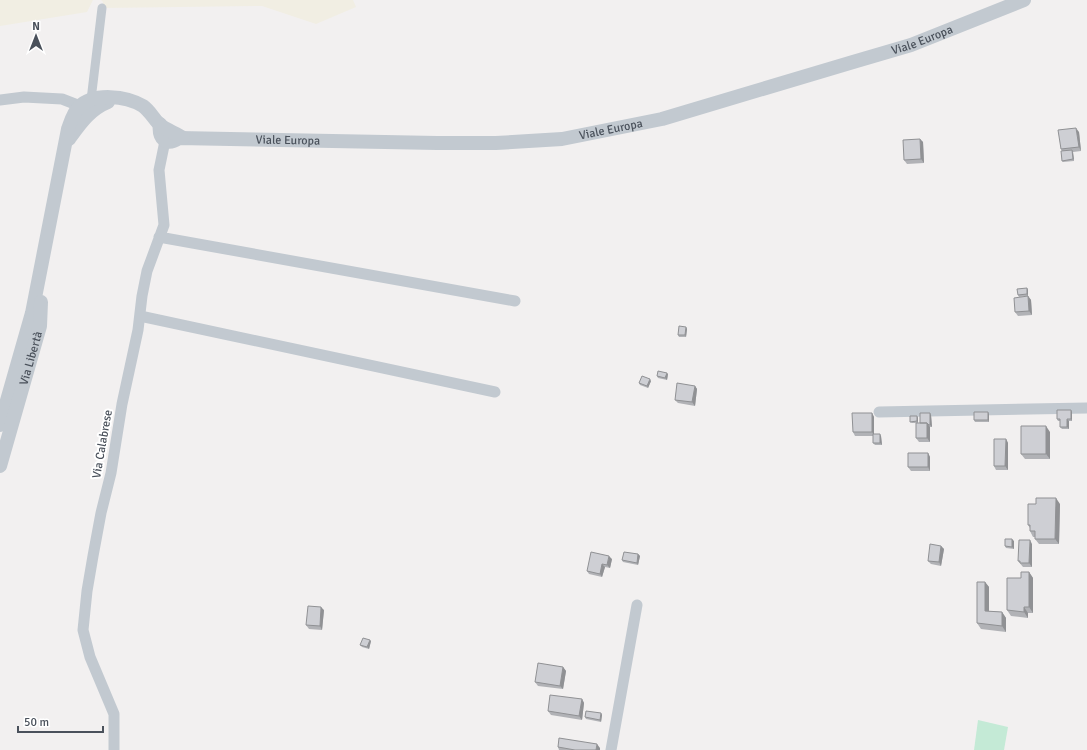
<svg xmlns="http://www.w3.org/2000/svg" width="1087" height="750" font-family="Signika,sans-serif">
  <style>
    .green { fill: #c4ead6 }
    .sand { fill: #f1eee3 }
    .lines { fill: none; stroke-linecap: round; stroke-linejoin: round }
    .pedestrian { stroke: #c2c9d0; stroke-width: 9 }
    .minor { stroke: #c2c9d0; stroke-width: 11 }
    .tertiary { stroke: #c2c9d0; stroke-width: 14 }
    .wall { fill: #b1b2b6 }
    .shaded-wall { fill: #909194 }
    .building { fill: #cecfd4; stroke: #909194 }
    .labels { text-anchor: middle; stroke-width: 4; stroke-linejoin: round; paint-order: stroke }
    .street-label { font-size: 12px; fill: #4a515b; stroke: #fff }
  </style>
  <rect width="100%" height="100%" fill="#f2f0f0"/>
  <!-- green -->
  <path class="green" d="M978 720 1008 727 1004 750H974Z"/>
  <!-- sand -->
  <path class="sand" d="M0 0H93L87 12 0 26Z
    M101 0H353L356 7 316 24 262 6 102 8 103 2Z"/>
  <g class="lines">
    <!-- pedestrian -->
    <path class="pedestrian" d="M91 100 102 8"/>
    <!-- minor -->
    <path class="minor" d="M0 100 24 97 62 99 80 106
      M159 237 515 301
      M140 316 495 392
      M879 412 1087 408
      M114 750V714L90 657 83 630 87 591 93 556 101 513 111 473 122 404 138 330 142 296 147 271 164 225 159 170 165 141
      M611 750 637 605"/>
    <!-- tertiary -->
    <g class="tertiary">
      <path id="s1" d="M160 124C158 138 166 147 179 138L437 143H496L562 139 662 119 853 62 911 45 1024 0"/>
      <path d="M69 139C80 124 90 109 108 102"/>
      <path d="M0 425 32 313 68 129C71 121 73 113 79 107 94 92 126 96 143 106 150 111 153 118 159 124 166 130 176 133 183 138"/>
      <path id="s2" d="M0 466 40 326 41 302"/>
    </g>
  </g>
  <!-- wall -->
  <path class="wall" d="M1079 132 1081 151 1073 152 1074 161 1063 162 1062 161V151L1061 149Z
    M920 139 923 142 924 163 907 164 904 160Z
    M1027 288 1028 290V296L1019 297 1018 295Z
    M1028 296 1031 300 1032 315 1018 316 1015 312Z
    M686 327 687 329 686 337H679L678 335Z
    M668 374 667 380 658 378 657 376Z
    M651 381 648 388 640 385 639 383Z
    M695 386 697 389 695 406 678 403 675 400Z
    M1071 410 1072 412V421H1069V429H1062L1060 427V421H1058L1057 419Z
    M872 413 874 417V434L881 436 882 445H875L873 443V436H855L853 432Z
    M989 414V422H975L974 420Z
    M931 415 932 427H930V442H919L916 438 920 423Z
    M917 416 918 418V423H912L910 422Z
    M1050 432V459H1025L1021 454Z
    M1006 439 1008 443V470H996L994 466Z
    M928 453 930 457V471H911L908 467Z
    M1060 504 1059 544H1039L1035 539V537H1033L1030 531V528L1028 525Z
    M1014 541V549L1006 548 1005 546Z
    M1032 544V567H1023L1018 561Z
    M941 546 944 549 941 566 931 564 928 561Z
    M638 554 640 556 638 565 623 562 622 560Z
    M612 559 610 568 605 567 602 577 589 574 587 571Z
    M1029 572 1033 578V613H1028V618L1011 616 1007 610 1021 578Z
    M985 582 989 587V611L1002 612 1006 618V632L981 629 977 623Z
    M324 610 322 630 309 629 306 625Z
    M371 641 369 649 362 647 360 645Z
    M563 667 566 671 563 689 538 686 535 682Z
    M582 699 584 703 582 720 551 715 548 711Z
    M601 713 602 715 601 722 586 719 585 717Z
    M558 747 600 748V750H559Z"/>
  <!-- shaded-wall -->
  <path class="shaded-wall" d="M1076 128 1079 132 1081 151 1079 147Z
    M920 139 923 142 924 163 921 159Z
    M1072 150 1073 152 1074 161 1073 159Z
    M1027 288 1028 290V296L1027 294Z
    M1028 296 1031 300 1032 315 1029 311Z
    M686 327 687 329 686 337 685 335Z
    M667 373 668 374 667 380 665 378Z
    M650 379 651 381 648 388 647 386Z
    M695 386 697 389 695 406 692 402Z
    M1071 410 1072 412V421L1071 419Z
    M988 412 989 414V422L988 420Z
    M872 413 874 417V436L872 432Z
    M930 413 931 415 932 427 930 425Z
    M917 416 918 418V423L917 421Z
    M1067 419 1069 421V429L1067 427Z
    M927 423 930 427V442L927 438Z
    M1046 426 1050 432V459L1046 454Z
    M880 434 881 436 882 445 880 443Z
    M1006 439 1008 443V470L1005 466Z
    M928 453 930 457V471L928 467Z
    M1056 498 1060 504 1059 544 1055 539Z
    M1012 539 1014 541V549L1012 547Z
    M1030 540 1032 544V567L1029 563Z
    M941 546 944 549 941 566 939 562Z
    M638 554 640 556 638 565 637 563Z
    M609 556 612 559 610 568 607 565Z
    M602 564 605 567 602 577 600 574Z
    M1029 572 1033 578V613L1029 607Z
    M985 582 989 587V617L985 611Z
    M321 607 324 610 322 630 320 626Z
    M1024 607 1028 613V618L1024 612Z
    M1002 612 1006 618V632L1002 626Z
    M370 640 371 641 369 649 367 647Z
    M563 667 566 671 563 689 560 686Z
    M582 699 584 703 582 720 579 716Z
    M601 713 602 715 601 722 600 720Z
    M597 744 600 748V750H596Z"/>
  <!-- building -->
  <path class="building" d="M1076 128 1079 147 1061 149 1058 130Z
    M920 139 921 159 904 160 903 140Z
    M1072 150 1073 159 1062 161 1061 151Z
    M1027 288V294L1018 295 1017 289Z
    M1028 296 1029 311 1015 312 1014 298Z
    M679 326 686 327 685 335H678Z
    M658 371 667 373 665 378 657 376Z
    M642 376 650 379 647 386 639 383Z
    M677 383 695 386 692 402 675 400Z
    M1057 410H1071V419H1067V427H1060V419H1057Z
    M974 412H988V420H974Z
    M852 413H872V432H853Z
    M920 413H930V425H929L927 423H920Z
    M910 416H917V421L910 422Z
    M916 423H927V438H916Z
    M1021 426H1046V454H1021Z
    M873 434H880V443H873Z
    M994 439H1006L1005 466H994Z
    M908 453H928V467H908Z
    M1036 498H1056L1055 539H1035V531H1030V525H1028V504H1036Z
    M1005 539H1012V547L1005 546Z
    M1019 540H1030L1029 563H1020V561H1018Z
    M930 544 941 546 939 562 928 561Z
    M591 552 609 556 607 565 602 564 600 574 587 571Z
    M624 552 638 554 637 563 622 560Z
    M1021 572H1029V607H1024V612L1007 610V578H1021Z
    M977 582H985V611L1002 612V626L977 623Z
    M308 606 321 607 320 626 306 625Z
    M363 638 370 640 367 647 360 645Z
    M538 663 563 667 560 686 535 682Z
    M550 695 582 699 579 716 548 711Z
    M586 711 601 713 600 720 585 717Z
    M559 738 597 744 596 750H575L558 747Z"/>
  <g class="labels">
    <!-- street labels -->
    <g class="street-label">
      <text dy="4" stroke="none"><textPath href="#s1" startOffset="790">Viale Europa</textPath></text>
      <text dy="4" stroke="none"><textPath href="#s1" startOffset="466">Viale Europa</textPath></text>
      <text dy="4" stroke="none"><textPath href="#s1" startOffset="142">Viale Europa</textPath></text>
      <text dy="4" stroke="none"><textPath href="#s2" startOffset="112">Via Libertà</textPath></text>
      <text transform="translate(102 444) rotate(-80)" y="4">Via Calabrese</text>
    </g>
  </g>
  <!-- north arrow -->
  <g transform="translate(36 36)" stroke="#ffffff" stroke-width="3" paint-order="stroke">
  <path d="M0-3L7 15L0 10L-7 15Z" fill="#4a515b"/>
  <text y="-6" font-size="11" font-weight="bold" text-anchor="middle" fill="#4a515b">N</text>
  </g>
  <!-- scale -->
  <path d="M18 726v6h85v-6" fill="none" stroke="#4a515b" stroke-width="2"/>
  <text x="24" y="726" font-size="12" fill="#4a515b" stroke="#ffffff" stroke-width="3" paint-order="stroke">50 m</text>
</svg>
